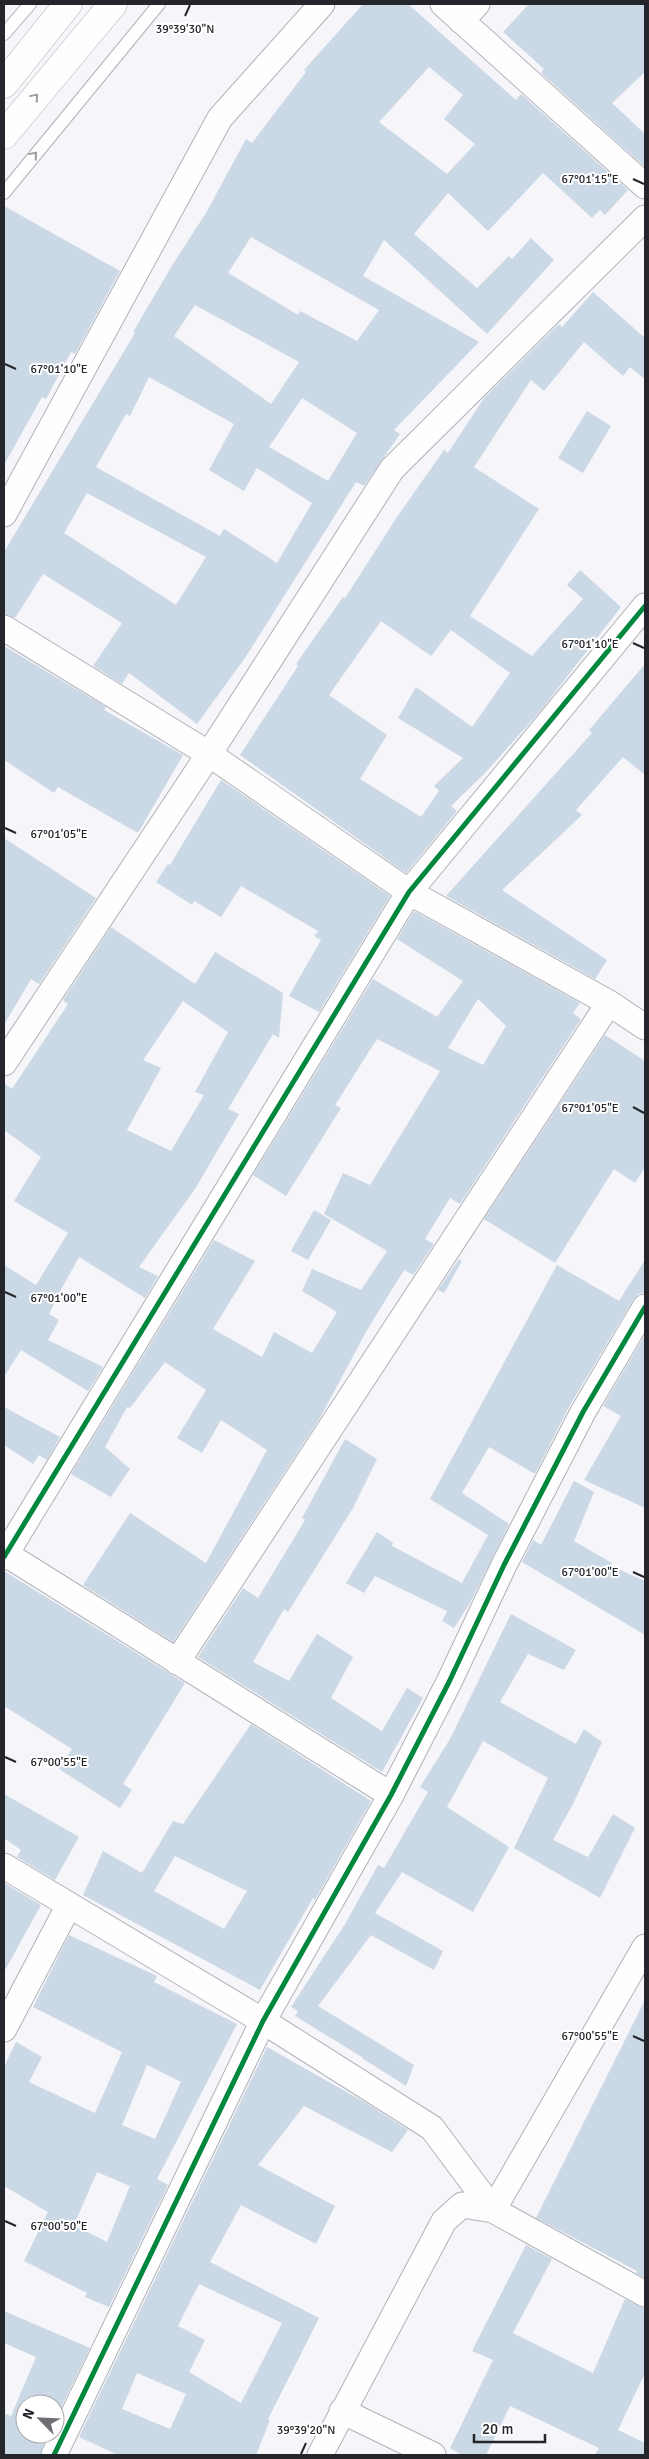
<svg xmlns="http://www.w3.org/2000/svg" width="649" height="2459" font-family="Signika,sans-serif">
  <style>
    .building { fill: #cbd8e5; fill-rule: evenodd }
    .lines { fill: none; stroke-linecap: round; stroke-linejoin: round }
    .service-casing { stroke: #b1b2b7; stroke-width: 14 }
    .minor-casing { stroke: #b1b2b7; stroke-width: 27 }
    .secondary-casing { stroke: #b1b2b7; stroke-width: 29 }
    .service { stroke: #fefefe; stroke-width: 12 }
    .minor { stroke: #fefefe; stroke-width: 25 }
    .secondary { stroke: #fefefe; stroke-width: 28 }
    .cycleway-casing { stroke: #fff; stroke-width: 8 }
    .cycleway { stroke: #00873e; stroke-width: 5 }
    .oneway { stroke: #9c9da0 }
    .ticks { fill: none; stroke: #25262c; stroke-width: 2 }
    .ticks-label { font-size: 12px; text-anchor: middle; fill: #25262c; stroke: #fff; stroke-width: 4; stroke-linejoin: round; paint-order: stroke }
  </style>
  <rect width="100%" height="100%" fill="#f5f5fa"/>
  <!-- building -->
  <path class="building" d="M363 4H408L516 100 521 94 628 190 605 215 600 210 592 218 543 173 488 231 448 193 414 234 477 288 509 256 512 259 531 238 554 260 487 334 384 240 363 276 479 342 394 430 400 434 364 486 356 482 245 658 197 724 129 673 122 684 93 666 122 623 43 574 15 618 4 614V552L135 333 133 332 173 264 206 213 246 139 252 143 306 72 304 70ZM429 67 463 95 444 119 475 144 447 174 379 122ZM251 237 379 310 357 341 300 311 298 315 228 273ZM195 305 299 362 271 404 174 336ZM149 377 234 424 209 470 244 491 257 468 312 503 277 563 224 529 220 536 96 467 126 414 130 416ZM302 398 357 433 328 481 269 447ZM87 493 206 557 176 605 64 533Z
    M529 4H645V72L612 103 645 134V167L541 73 544 69 503 32Z
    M4 206 120 271 75 354 71 352 46 399 42 397 4 465Z
    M593 292 645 338V379L630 367 623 376 584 342 544 391 531 380 474 467 539 509 470 616 532 656 583 599 567 585 580 570 621 607 542 709 486 772 451 806 457 811 406 873 240 755 298 666 296 664 343 597 345 598 397 517 444 450 448 453 484 398 559 324 562 327ZM381 621 431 656 451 630 510 673 472 727 416 687 398 718 463 758 434 786 439 791 421 817 360 779 387 735 329 695Z
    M587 411 611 426 583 473 558 458Z
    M4 646 106 707 104 710 183 755 138 833 58 787 54 793 4 760Z
    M645 664V775L623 757 576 810 582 815 502 890 607 960 595 979 446 896 592 733 589 730Z
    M221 780 390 896 319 1012 289 996 321 940 314 936 318 931 241 886 221 917 194 901 192 905 156 882 168 864 170 865Z
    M4 838 96 898 39 984 31 979 4 1025Z
    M414 911 580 1003 573 1013 581 1019 460 1204 450 1198 425 1239 434 1244 413 1275 404 1270 367 1330 320 1418 173 1642 83 1585 130 1513 206 1563 267 1450 221 1420 202 1453 177 1438 206 1390 165 1362 130 1408 127 1407 105 1447 130 1469 111 1497 71 1474 214 1240 255 1261 213 1329 262 1357 274 1332 312 1353 337 1312 302 1291 312 1269 361 1290 387 1251 324 1214 343 1173 370 1185 440 1071 377 1039 335 1105 341 1108 286 1196 253 1175 373 979 437 1017 463 981 397 939ZM478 999 506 1026 483 1065 448 1048Z
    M111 927 195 984 215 952 283 993 279 1038 273 1034 228 1109 239 1114 195 1189 139 1267 158 1276 145 1298 79 1257 57 1297 49 1314 59 1320 48 1340 103 1367 88 1391 21 1350 4 1377V1265L36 1285 68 1233 14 1201 41 1157 4 1130V1083L12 1089 68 1004 63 1000ZM183 1001 228 1032 195 1092 204 1095 171 1151 127 1130 161 1068 143 1060Z
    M605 1035 645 1061V1167L635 1183 614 1169 555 1263 484 1219Z
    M314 1210 331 1220 308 1260 291 1251Z
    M459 1259 462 1261 444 1293 438 1290Z
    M645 1260V1293L638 1294 633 1300 570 1405 535 1474 489 1447 462 1493 509 1524 470 1603 454 1628 442 1621 447 1611 375 1576 364 1593 346 1583 377 1532 393 1543 392 1546 462 1583 488 1535 430 1499 557 1265 619 1301Z
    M645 1335V1508L584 1480 621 1416 603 1406Z
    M4 1407 60 1437 47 1460 39 1455 33 1464 4 1445Z
    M345 1439 377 1459 353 1508 288 1612 284 1609 253 1662 289 1681 317 1634 353 1657 331 1698 382 1731 407 1688 423 1698 382 1772 198 1657 243 1588 258 1598 305 1520 302 1518Z
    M574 1481 594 1492 574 1541 612 1563 611 1566 645 1581V1635L522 1562 533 1540 541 1545Z
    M4 1571 185 1683 123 1784 132 1790 120 1808 59 1769 72 1749 4 1706Z
    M511 1614 576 1650 564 1670 528 1654 500 1702 576 1744 584 1729 602 1742 573 1804 553 1840 588 1857 613 1814 635 1828 600 1898 514 1848 548 1778 483 1741 447 1807 509 1847 473 1912 402 1872 375 1913 443 1951 434 1970 371 1935 318 2006 414 2065 406 2086 362 2058V2057L295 2016 298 2011 291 2007 345 1924 378 1865 384 1868 428 1792 420 1787 450 1739Z
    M251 1724 371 1801 315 1900 313 1898 260 1990 83 1895 103 1851 142 1873 173 1821 183 1824ZM175 1856 247 1891 224 1929 154 1891Z
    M4 1794 79 1837 55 1880 17 1857 21 1850 4 1838Z
    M4 1883 41 1905 4 1972Z
    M69 1935 157 1976 154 1982 237 2024 157 2179 168 2185 109 2307 85 2297 87 2293 24 2261 48 2212 4 2186V2067L16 2042 42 2057 29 2082 95 2113 122 2052 33 2007ZM147 2065 181 2082 155 2139 122 2125ZM97 2172 130 2186 107 2242 74 2225Z
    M645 2000V2278L636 2273 637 2271 536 2218Z
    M267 2047 366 2103 408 2130 392 2152 304 2106 258 2165 335 2206 316 2244 241 2205 210 2262 319 2318 268 2419 270 2420 256 2455H118L79 2437ZM199 2284 282 2323 241 2403 189 2372 205 2340 178 2326ZM137 2373 186 2394 170 2429 122 2409Z
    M526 2245 552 2259 513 2333 593 2373 625 2299 645 2308V2373L618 2430 645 2443V2455H595L599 2448 510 2406 486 2455H462L450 2448 493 2360 472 2351Z
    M4 2311 90 2348 55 2420V2404H25V2434H48L40 2455H4V2413L11 2416 36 2357 4 2343Z"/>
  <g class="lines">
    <defs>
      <path id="service" d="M4 34 30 4
        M4 193 159 4"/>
      <path id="minor" d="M443 4 645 186
        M461 21 477 4
        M4 514 220 118 322 4
        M4 628 209 754 409 892 609 1003 645 1027
        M4 1063 209 754 392 469 645 218
        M6 1554 391 1795
        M4 1557 409 892 645 606
        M177 1662 609 1003
        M4 1866 263 2021 432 2128 493 2210 645 2294
        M4 2029 69 1905
        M342 2411 433 2455
        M54 2455 263 2021 391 1795 449 1682 504 1565 583 1412 645 1307
        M320 2455 444 2221 462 2205 493 2210 645 1947"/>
      <path id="secondary" d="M4 84 68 4
        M4 135 113 4"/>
    </defs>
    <!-- service casing -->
    <use href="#service" class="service-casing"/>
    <!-- minor casing -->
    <use href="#minor" class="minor-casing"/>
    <!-- secondary casing -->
    <use href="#secondary" class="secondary-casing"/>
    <!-- service -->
    <use href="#service" class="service"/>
    <!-- minor -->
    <use href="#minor" class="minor"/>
    <!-- secondary -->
    <use href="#secondary" class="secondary"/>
    <defs>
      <path id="cycleway" d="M4 1557 409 892 645 606
        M54 2455 263 2021 391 1795 449 1682 504 1565 583 1412 645 1307"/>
    </defs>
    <!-- cycleway casing -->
    <use href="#cycleway" class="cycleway-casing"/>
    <!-- cycleway -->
    <use href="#cycleway" class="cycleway"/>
  </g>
  <!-- one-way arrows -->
  <defs><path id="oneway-chevron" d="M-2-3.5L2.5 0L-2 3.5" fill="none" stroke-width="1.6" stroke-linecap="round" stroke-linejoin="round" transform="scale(1.25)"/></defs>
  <g class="oneway">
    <use href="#oneway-chevron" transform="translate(35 97) rotate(-50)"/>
    <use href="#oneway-chevron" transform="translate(34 155) rotate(-50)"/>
  </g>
  <!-- ticks -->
  <path class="ticks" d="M185 16 190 5M633 179 644 184M5 364 16 369M633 643 644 648M5 828 16 833M633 1107 644 1113M5 1292 16 1297M633 1572 644 1577M5 1757 16 1762M633 2036 644 2041M5 2221 16 2226M301 2454 306 2443"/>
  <g class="ticks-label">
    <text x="185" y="33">39°39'30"N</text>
    <text x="590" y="183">67°01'15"E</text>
    <text x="59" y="373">67°01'10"E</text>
    <text x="590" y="648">67°01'10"E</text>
    <text x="59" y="838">67°01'05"E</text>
    <text x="590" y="1112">67°01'05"E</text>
    <text x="59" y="1302">67°01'00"E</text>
    <text x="590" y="1576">67°01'00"E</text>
    <text x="59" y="1766">67°00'55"E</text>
    <text x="590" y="2040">67°00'55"E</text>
    <text x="59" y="2230">67°00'50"E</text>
    <text x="306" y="2434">39°39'20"N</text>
  </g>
  <!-- border -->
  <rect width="649" height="2459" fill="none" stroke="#25262c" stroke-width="10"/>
  <!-- north arrow -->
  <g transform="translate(40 2419) rotate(294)"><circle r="24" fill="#ffffff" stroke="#a8a8ab"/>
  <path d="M0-4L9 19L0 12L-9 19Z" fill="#6e6e74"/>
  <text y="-8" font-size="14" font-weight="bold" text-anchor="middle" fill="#25262c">N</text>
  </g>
  <!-- scale -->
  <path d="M474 2434v8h71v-8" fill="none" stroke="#25262c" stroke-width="2.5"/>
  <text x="482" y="2434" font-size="15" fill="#25262c" stroke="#ffffff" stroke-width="4" paint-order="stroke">20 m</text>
</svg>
